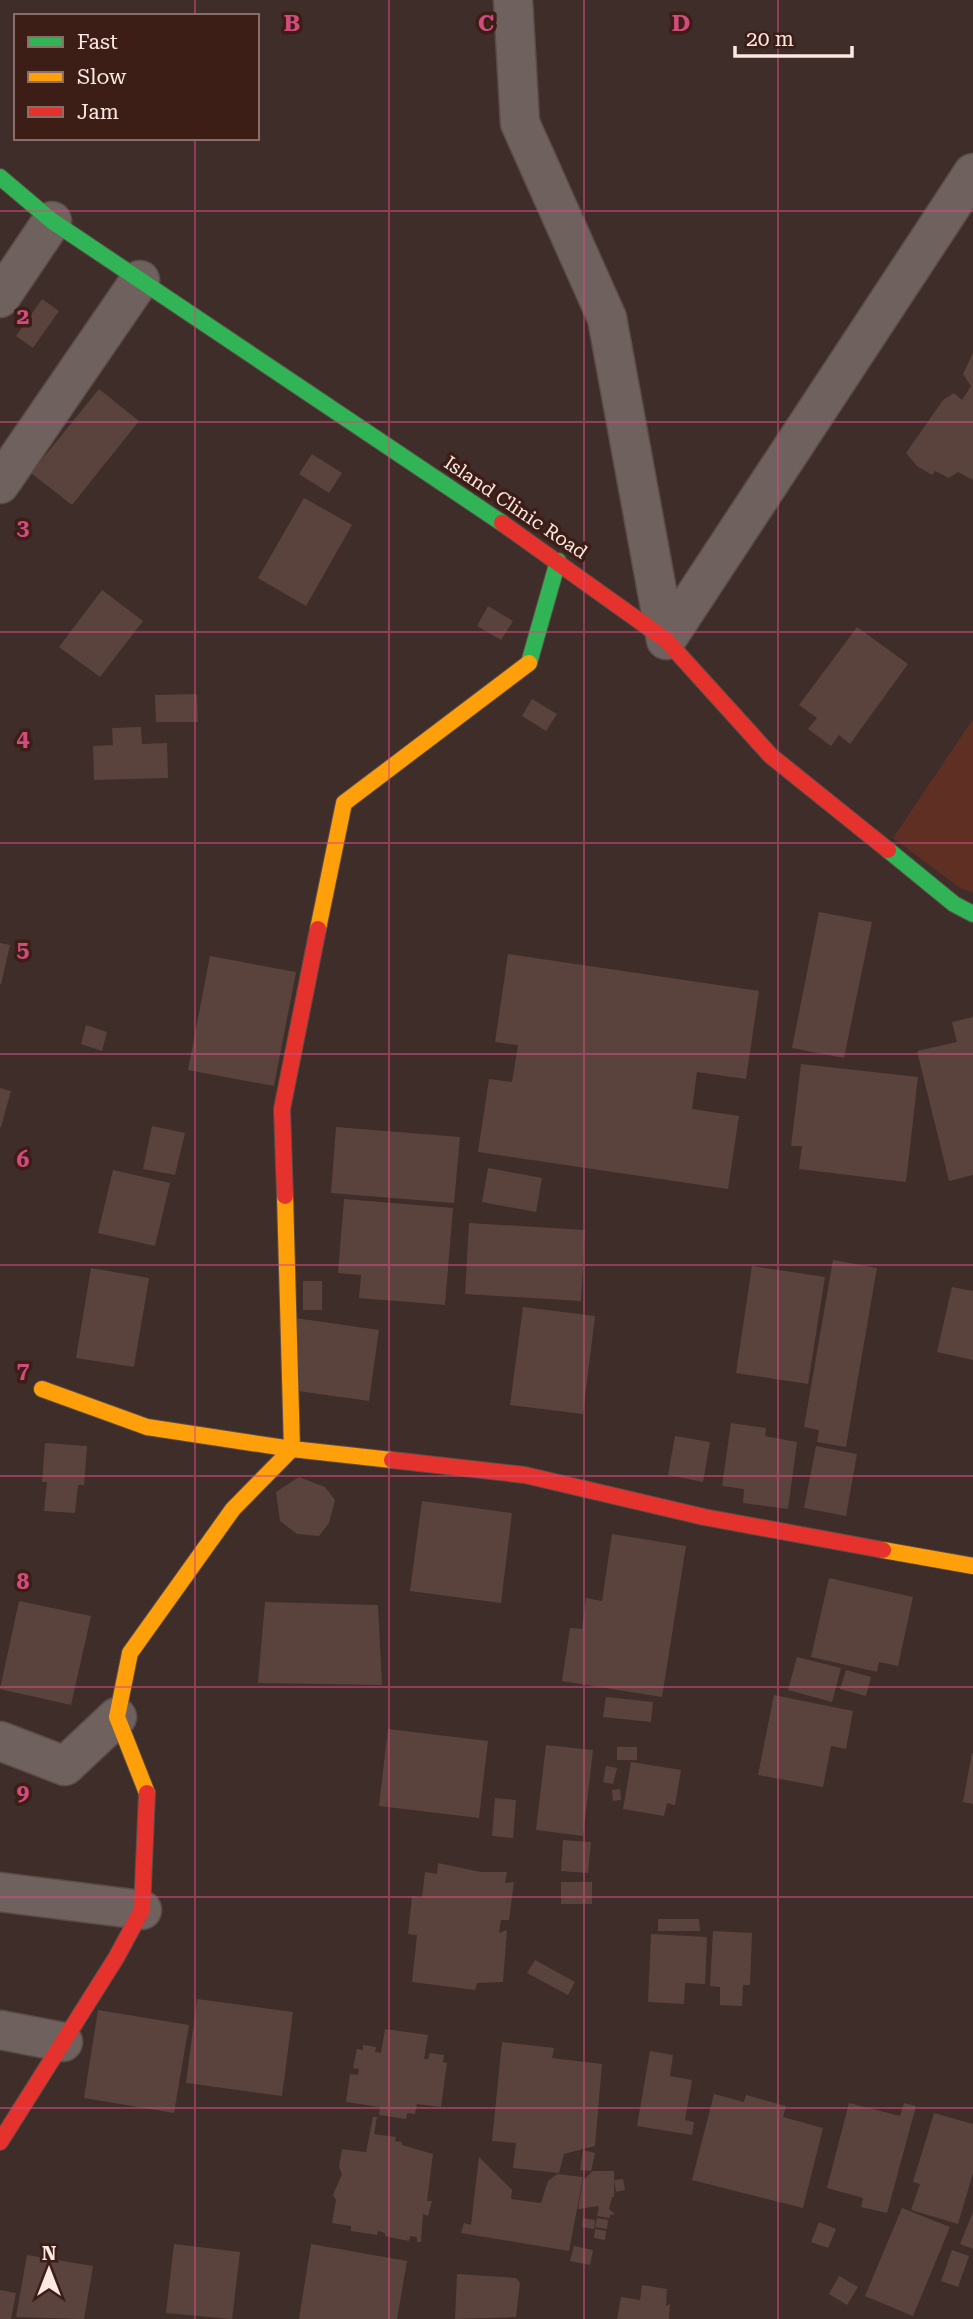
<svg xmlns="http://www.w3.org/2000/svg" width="973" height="2319" font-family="'Roboto Serif',serif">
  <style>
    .green { fill: #5f2f24 }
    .building { fill: #5b433d }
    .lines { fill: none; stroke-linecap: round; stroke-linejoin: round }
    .street-casing { stroke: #5b4c48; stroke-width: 41 }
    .fast-casing { stroke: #5b4c48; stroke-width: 18 }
    .slow-casing { stroke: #5b4c48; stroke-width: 18 }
    .jam-casing { stroke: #5b4c48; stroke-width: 18 }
    .street { stroke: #6f615e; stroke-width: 38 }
    .fast { stroke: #30b455; stroke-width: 16 }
    .slow { stroke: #ff9f0a; stroke-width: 16 }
    .jam { stroke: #e5322d; stroke-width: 16 }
    .grid { fill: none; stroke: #d14c7d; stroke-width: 2; stroke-opacity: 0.55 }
    .labels { text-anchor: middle; stroke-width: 7; stroke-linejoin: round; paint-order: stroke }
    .street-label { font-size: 19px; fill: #fde8e2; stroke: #3c1e17 }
    .grid-label { font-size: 23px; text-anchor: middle; font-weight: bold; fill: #d14c7d; stroke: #3c1e17; stroke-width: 7; stroke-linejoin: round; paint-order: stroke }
  </style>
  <rect width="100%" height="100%" fill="#3e2d29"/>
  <!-- green -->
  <path class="green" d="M973 719V893L960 888 893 838Z"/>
  <!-- building -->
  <path class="building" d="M42 299 59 311 33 348 16 336Z
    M973 353V480L958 472 949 478 935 471 932 475 917 466 906 453 943 400 954 393 962 400 971 386 963 374Z
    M99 389 139 421 72 505 31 473Z
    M312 454 342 473 329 493 299 474Z
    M304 498 352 525 306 606 258 578Z
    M102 590 143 621 100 677 59 647Z
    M488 606 513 621 501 640 477 626Z
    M857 627 908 664 850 744 839 735 831 746 808 729 817 718 799 705Z
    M197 694 198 722H156L155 695Z
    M532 699 557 714 546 731 522 716Z
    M141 727 142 744 167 743 168 778 94 780 93 746 113 745 112 728Z
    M819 912 872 922 844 1058 792 1048Z
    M0 943 10 945 1 984H0Z
    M508 954 759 991 746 1079 697 1072 692 1109 739 1116 728 1189 478 1152 489 1079 512 1082 518 1045 495 1042Z
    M210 956 296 972 274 1086 188 1070Z
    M973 1017V1175L949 1181 917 1051 957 1042 952 1022Z
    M86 1025 107 1032 102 1051 81 1044Z
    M801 1064 918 1077 906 1182 799 1169 802 1146H791Z
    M0 1088 11 1091 1 1127H0Z
    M152 1126 185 1133 175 1175 143 1169Z
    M336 1127 460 1137 454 1203 331 1193Z
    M488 1168 542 1178 536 1212 482 1202Z
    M113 1170 170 1183 155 1246 98 1233Z
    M344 1199 453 1208 445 1305 359 1298 361 1275 338 1273Z
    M469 1223 585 1230 581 1301 465 1294Z
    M833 1260 877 1268 846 1447 817 1442 819 1430 804 1427Z
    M752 1266 825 1277 808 1384 736 1373Z
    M91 1268 149 1278 134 1367 76 1358Z
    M303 1281H322V1310H303Z
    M952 1287 973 1291V1360L937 1352Z
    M523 1307 595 1316 583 1414 510 1405Z
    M295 1318 379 1330 369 1401 284 1389Z
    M731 1423 766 1428 765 1436 797 1442 788 1509 743 1503 744 1489 722 1486Z
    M675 1436 710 1442 703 1482 668 1475Z
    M45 1443 87 1446 84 1485H78L75 1513 44 1511 47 1482H42Z
    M816 1446 857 1454 846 1516 804 1508Z
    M299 1477 325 1487 335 1500 329 1523 319 1536 297 1534 280 1521 276 1492Z
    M422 1501 512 1513 501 1603 410 1591Z
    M612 1534 686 1546 662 1697 562 1681 570 1628 582 1629 586 1598 602 1601Z
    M829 1578 913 1597 898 1666 879 1662 877 1672 811 1657Z
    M19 1601 91 1616 71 1705 0 1689Z
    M265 1602 378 1605 382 1685 258 1683Z
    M797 1657 841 1668 832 1702 788 1690Z
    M846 1670 871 1677 866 1696 840 1689Z
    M774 1695 853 1711 846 1749 831 1746 823 1787 758 1775Z
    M606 1697 653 1702 651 1722 603 1717Z
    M388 1729 488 1741 479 1818 379 1806Z
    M546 1745 593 1750 583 1836 536 1830Z
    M617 1747H637V1760H617Z
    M972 1753H973V1804L963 1802Z
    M631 1762 681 1770 675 1805 667 1803 664 1816 623 1809Z
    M606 1766 617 1768 613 1784 603 1782Z
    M620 1789 621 1800 613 1801 612 1790Z
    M495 1798 516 1800 513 1838 492 1836Z
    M563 1840 591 1842 588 1873 561 1871Z
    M438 1863 481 1872H507L505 1883 514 1882 509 1920H501L499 1933 507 1930 503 1982 477 1983 475 1990 412 1982 417 1935 408 1934 412 1896 422 1898 425 1872 437 1874Z
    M561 1882H592V1904H561Z
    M658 1919H699L700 1931H658Z
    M713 1931 752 1933 750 1985H743L742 2006 720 2005V1987L710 1986Z
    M651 1934 707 1937 705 1984 685 1983 684 2004 648 2002Z
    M535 1960 575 1982 568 1995 527 1973Z
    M197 1999 293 2012 282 2096 186 2083Z
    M98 2010 189 2025 174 2113 84 2098Z
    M385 2029 428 2035 424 2059H428L430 2053 444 2055 443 2062 447 2063 441 2107 417 2104 415 2114 407 2113 406 2119 379 2115 380 2107 346 2102 350 2074 358 2075 359 2069 353 2068 357 2049 363 2050V2045L376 2047 375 2052 381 2053Z
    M502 2042 554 2048 552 2058 602 2064 595 2146 564 2154 559 2173 513 2168 516 2143 492 2141Z
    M650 2051 673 2055 670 2076 692 2080 685 2120 694 2122 692 2135 637 2126Z
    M714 2094 744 2102 746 2095 786 2106 783 2117 823 2128 803 2208 692 2180Z
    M849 2103 900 2116 904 2103 916 2106 887 2213 861 2207 863 2198 827 2188Z
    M934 2113 973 2124V2173L958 2224 911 2210 920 2184 913 2182Z
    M373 2117H377L374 2134 396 2137 395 2141 402 2142V2145L433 2154 427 2201H432L428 2216 423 2214 421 2242H417V2237L410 2236 409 2241 385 2236V2233L378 2231 377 2235 351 2231V2226L332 2223 336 2200 333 2195 342 2174 339 2167 342 2149 366 2152Z
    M583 2150 595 2153 591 2171 580 2170Z
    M479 2157 512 2190 511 2199 541 2203 548 2181 557 2174 583 2177 569 2251 461 2233 464 2223 471 2225Z
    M593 2171H614V2197H612L609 2209 615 2214 610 2215V2218L597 2216 599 2206 578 2209 583 2180Z
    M623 2179 625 2190 616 2192 614 2180Z
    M902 2208 950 2227 913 2316 865 2296Z
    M973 2212V2249L960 2244Z
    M583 2218 595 2220 594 2229 582 2227Z
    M597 2218 608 2220 607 2229 595 2227Z
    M819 2222 836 2229 828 2248 811 2242Z
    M595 2229 606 2231 605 2240 594 2238Z
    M174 2244 240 2252 232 2319 166 2313Z
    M311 2244 407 2261 397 2319H299Z
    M574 2246 593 2250 590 2265 570 2261Z
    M952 2250 969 2256 958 2287 941 2281Z
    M27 2255 93 2266 84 2319 16 2317Z
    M457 2274 516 2278 520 2283 516 2317 455 2319Z
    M839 2276 858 2287 847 2305 829 2294Z
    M642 2285 667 2289 666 2306 670 2304 669 2319H617L621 2297 640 2300Z
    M0 2290 16 2293 11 2319H0Z"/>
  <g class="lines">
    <defs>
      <path id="street" d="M513 0 520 123 607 318 666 640 973 173
        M0 298 52 221
        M0 484 140 280
        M0 1741 65 1766 117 1717
        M0 1892 142 1910
        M0 2030 63 2042"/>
      <path id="fast" d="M0 177 52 221 502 523
        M529 663 558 561
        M888 850 954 904 973 914"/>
      <path id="slow" d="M318 929 344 803 529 663
        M42 1389 147 1427 292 1449 285 1196
        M883 1550 973 1566
        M147 1793 117 1717 130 1653 233 1509 292 1449 392 1460"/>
      <path id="jam" d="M502 523 666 640 771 756 888 850
        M285 1196 282 1109 318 929
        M392 1460 525 1475 704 1517 883 1550
        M0 2142 116 1958 142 1910 147 1793"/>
    </defs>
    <!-- street casing -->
    <use href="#street" class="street-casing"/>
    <!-- fast casing -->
    <use href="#fast" class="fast-casing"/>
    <!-- slow casing -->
    <use href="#slow" class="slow-casing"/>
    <!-- jam casing -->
    <use href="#jam" class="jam-casing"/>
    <!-- street -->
    <use href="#street" class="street"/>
    <!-- fast -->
    <use href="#fast" class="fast"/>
    <!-- slow -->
    <use href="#slow" class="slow"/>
    <!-- jam -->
    <use href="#jam" class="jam"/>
  </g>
  <!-- grid -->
  <path class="grid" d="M195 0V16M389 0V2319M584 0V2319M778 0V2319M195 138V2319M0 211H973M0 422H973M0 632H973M0 843H973M0 1054H973M0 1265H973M0 1476H973M0 1687H973M0 1897H973M0 2108H973"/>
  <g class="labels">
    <!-- street labels -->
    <g class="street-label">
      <text transform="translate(516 507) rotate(34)" y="7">Island Clinic Road</text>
    </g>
  </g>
  <g class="grid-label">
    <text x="292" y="31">B</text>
    <text x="486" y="31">C</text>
    <text x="681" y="31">D</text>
    <text x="23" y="324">2</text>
    <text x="23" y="535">3</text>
    <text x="23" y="746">4</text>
    <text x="23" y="957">5</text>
    <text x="23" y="1167">6</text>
    <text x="23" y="1378">7</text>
    <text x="23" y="1589">8</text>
    <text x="23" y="1800">9</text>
  </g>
  <!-- legend -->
  <rect x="14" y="14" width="245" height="126" fill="#3c1e17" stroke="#896f68" stroke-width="2"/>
  <rect x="28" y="37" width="35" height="10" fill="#30b455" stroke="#896f68" stroke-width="2"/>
  <text x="77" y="49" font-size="21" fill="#fde8e2">Fast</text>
  <rect x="28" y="72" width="35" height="10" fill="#ff9f0a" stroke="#896f68" stroke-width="2"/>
  <text x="77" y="84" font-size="21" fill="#fde8e2">Slow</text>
  <rect x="28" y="107" width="35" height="10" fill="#e5322d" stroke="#896f68" stroke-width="2"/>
  <text x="77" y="119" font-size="21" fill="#fde8e2">Jam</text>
  <!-- north arrow -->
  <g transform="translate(49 2270)" stroke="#3c1e17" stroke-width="5" paint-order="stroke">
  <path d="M0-5L12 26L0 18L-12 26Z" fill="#fde8e2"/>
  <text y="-10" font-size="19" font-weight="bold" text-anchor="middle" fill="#fde8e2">N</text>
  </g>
  <!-- scale -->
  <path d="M735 46v10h117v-10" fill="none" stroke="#fde8e2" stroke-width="3.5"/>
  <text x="746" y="46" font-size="21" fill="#fde8e2" stroke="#3c1e17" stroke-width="5" paint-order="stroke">20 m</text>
</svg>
